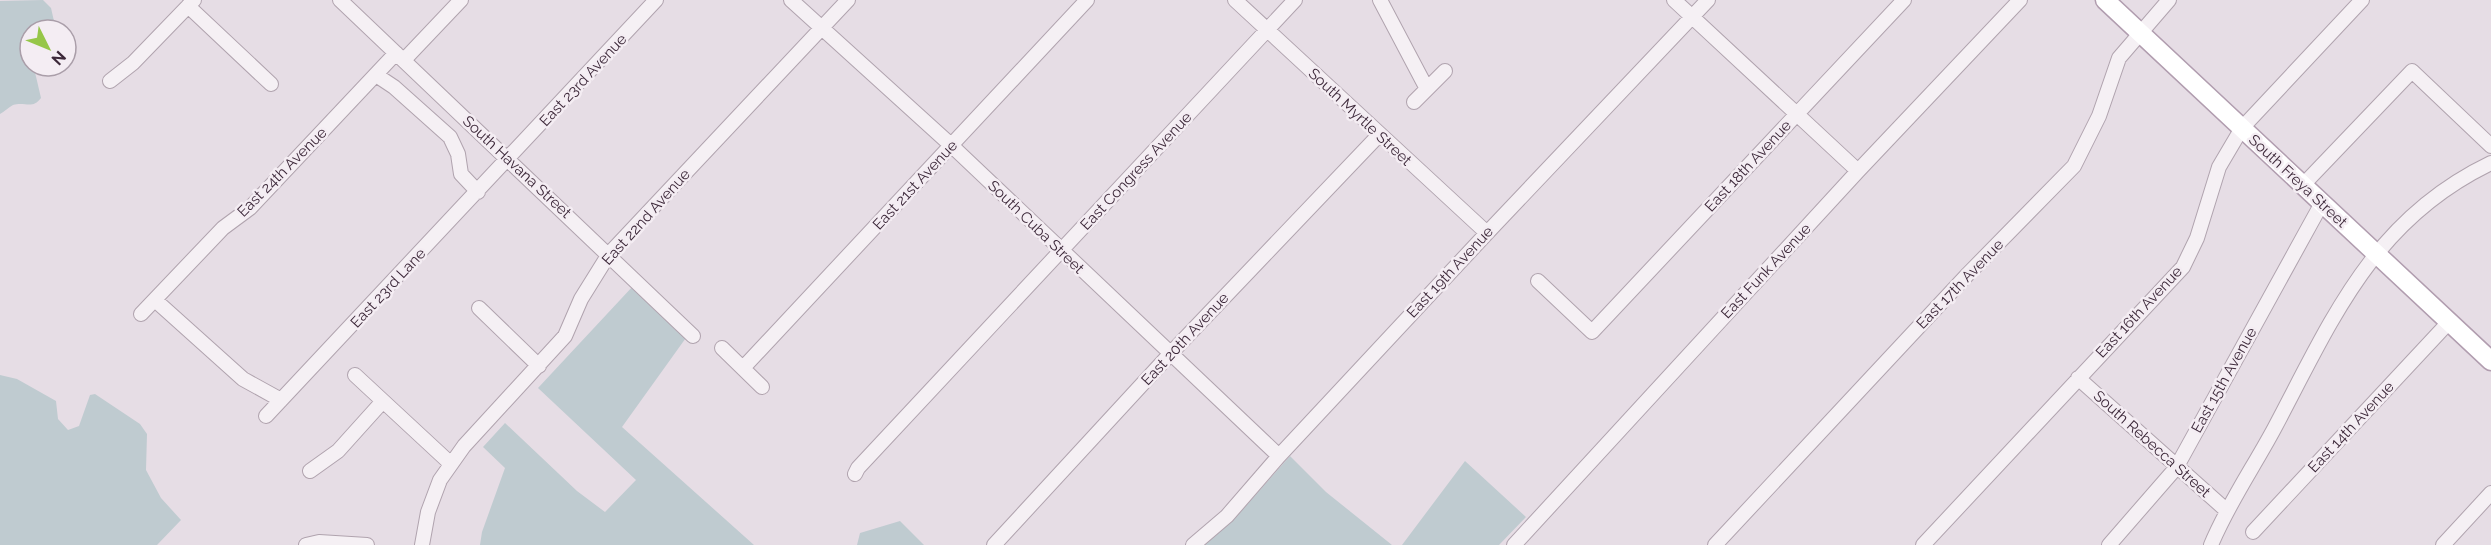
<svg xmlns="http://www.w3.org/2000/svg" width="2491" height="545" font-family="Raleway,sans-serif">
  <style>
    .green { fill: #bfcbd0 }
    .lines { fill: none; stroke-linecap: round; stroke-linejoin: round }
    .minor-casing { stroke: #b0a3ae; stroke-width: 16 }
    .major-casing { stroke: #b19daf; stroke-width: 21 }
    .minor { stroke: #f5f0f4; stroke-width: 14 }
    .major { stroke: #fff; stroke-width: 18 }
    .labels { text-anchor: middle; stroke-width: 5; stroke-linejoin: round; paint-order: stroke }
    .street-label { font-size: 15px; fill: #3c2839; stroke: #f4edf3 }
  </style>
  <rect width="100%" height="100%" fill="#e6dde5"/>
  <!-- green -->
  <path class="green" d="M43 0 51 8 56 30H30V66H36L34 68 41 98C32 110 25 101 13 105 9 107 4 112 0 114V1Z
    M634 285 688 335 622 427 754 545H480L482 532 505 468 483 447 505 423 577 491 605 512 636 480 538 388Z
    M0 375 17 379 56 401 58 419 68 430 79 426 90 395 95 394 140 424 147 434 146 470 161 498 181 520 157 545H0Z
    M1290 456 1326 492 1392 545H1203L1235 518Z
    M1465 461 1526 517 1499 545H1402Z
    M900 521 924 545H857L860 533Z"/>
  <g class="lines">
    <defs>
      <path id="minor" d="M340 0 693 336
        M791 0 952 146 1279 456
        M1235 0 1487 233
        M1380 0 1427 89
        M1674 0 1858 171
        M188 6 271 84
        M404 60 461 0
        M376 75 394 87 450 137 458 154 461 174 478 192
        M110 81 133 63 194 0
        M1414 102 1445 71
        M2302 186 2412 71 2491 146
        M1538 281 1592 332 1904 0
        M155 300 243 379 281 400
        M479 308 539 366
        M141 314 223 228 250 208 396 53
        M722 348 762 387
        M743 368 1087 0
        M355 375 451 464
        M2078 378 2226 510
        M266 416 656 0
        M310 471 338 451 383 401
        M855 474 858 468 1295 0
        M2253 532 2449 322
        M306 545 319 542 367 545
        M422 545 428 512 440 480 464 446 565 336 581 299 609 254 848 0
        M994 545 1171 353 1379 135
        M1193 545 1227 516 1279 456 1487 233 1708 0
        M1514 545 1858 171 2020 0
        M1715 545 1968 274 2074 166 2099 116 2119 58 2169 0
        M1923 545 2183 267 2197 238 2219 167 2242 128 2362 0
        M2109 545 2176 468 2322 203
        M2211 545C2228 504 2253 468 2274 429 2332 320 2372 220 2491 163
        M2443 545 2491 493"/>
      <path id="major" d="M2105 0 2491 361"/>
    </defs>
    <!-- minor casing -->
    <use href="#minor" class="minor-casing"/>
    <!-- major casing -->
    <use href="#major" class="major-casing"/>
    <!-- minor -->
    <use href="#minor" class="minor"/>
    <!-- major -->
    <use href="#major" class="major"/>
  </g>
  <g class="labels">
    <!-- street labels -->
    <g class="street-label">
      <text transform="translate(583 80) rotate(-47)" y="5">East 23rd Avenue</text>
      <text transform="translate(1360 117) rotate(43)" y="5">South Myrtle Street</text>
      <text transform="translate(1748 166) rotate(-47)" y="5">East 18th Avenue</text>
      <text transform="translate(517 167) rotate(43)" y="5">South Havana Street</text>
      <text transform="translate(1136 171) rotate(-47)" y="5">East Congress Avenue</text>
      <text transform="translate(282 172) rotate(-45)" y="5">East 24th Avenue</text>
      <text transform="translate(2298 181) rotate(43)" y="5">South Freya Street</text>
      <text transform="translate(915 185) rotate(-47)" y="5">East 21st Avenue</text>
      <text transform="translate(646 217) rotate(-48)" y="5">East 22nd Avenue</text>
      <text transform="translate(1036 227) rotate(44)" y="5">South Cuba Street</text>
      <text transform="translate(1766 271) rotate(-47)" y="5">East Funk Avenue</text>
      <text transform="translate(1450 272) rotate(-47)" y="5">East 19th Avenue</text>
      <text transform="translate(1960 284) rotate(-46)" y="5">East 17th Avenue</text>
      <text transform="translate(388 288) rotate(-47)" y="5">East 23rd Lane</text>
      <text transform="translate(2139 312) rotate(-47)" y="5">East 16th Avenue</text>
      <text transform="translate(1185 339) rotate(-47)" y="5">East 20th Avenue</text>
      <text transform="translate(2224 380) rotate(-61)" y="5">East 15th Avenue</text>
      <text transform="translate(2351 427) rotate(-47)" y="5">East 14th Avenue</text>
      <text transform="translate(2152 444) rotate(42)" y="5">South Rebecca Street</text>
    </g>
  </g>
  <!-- north arrow -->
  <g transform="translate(48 48) rotate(133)"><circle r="28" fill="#f4edf3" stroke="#aa9ea9" stroke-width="1.5"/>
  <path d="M0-4.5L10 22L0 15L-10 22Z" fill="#96c648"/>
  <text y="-9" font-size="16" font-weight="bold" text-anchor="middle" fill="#3c2839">N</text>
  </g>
</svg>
